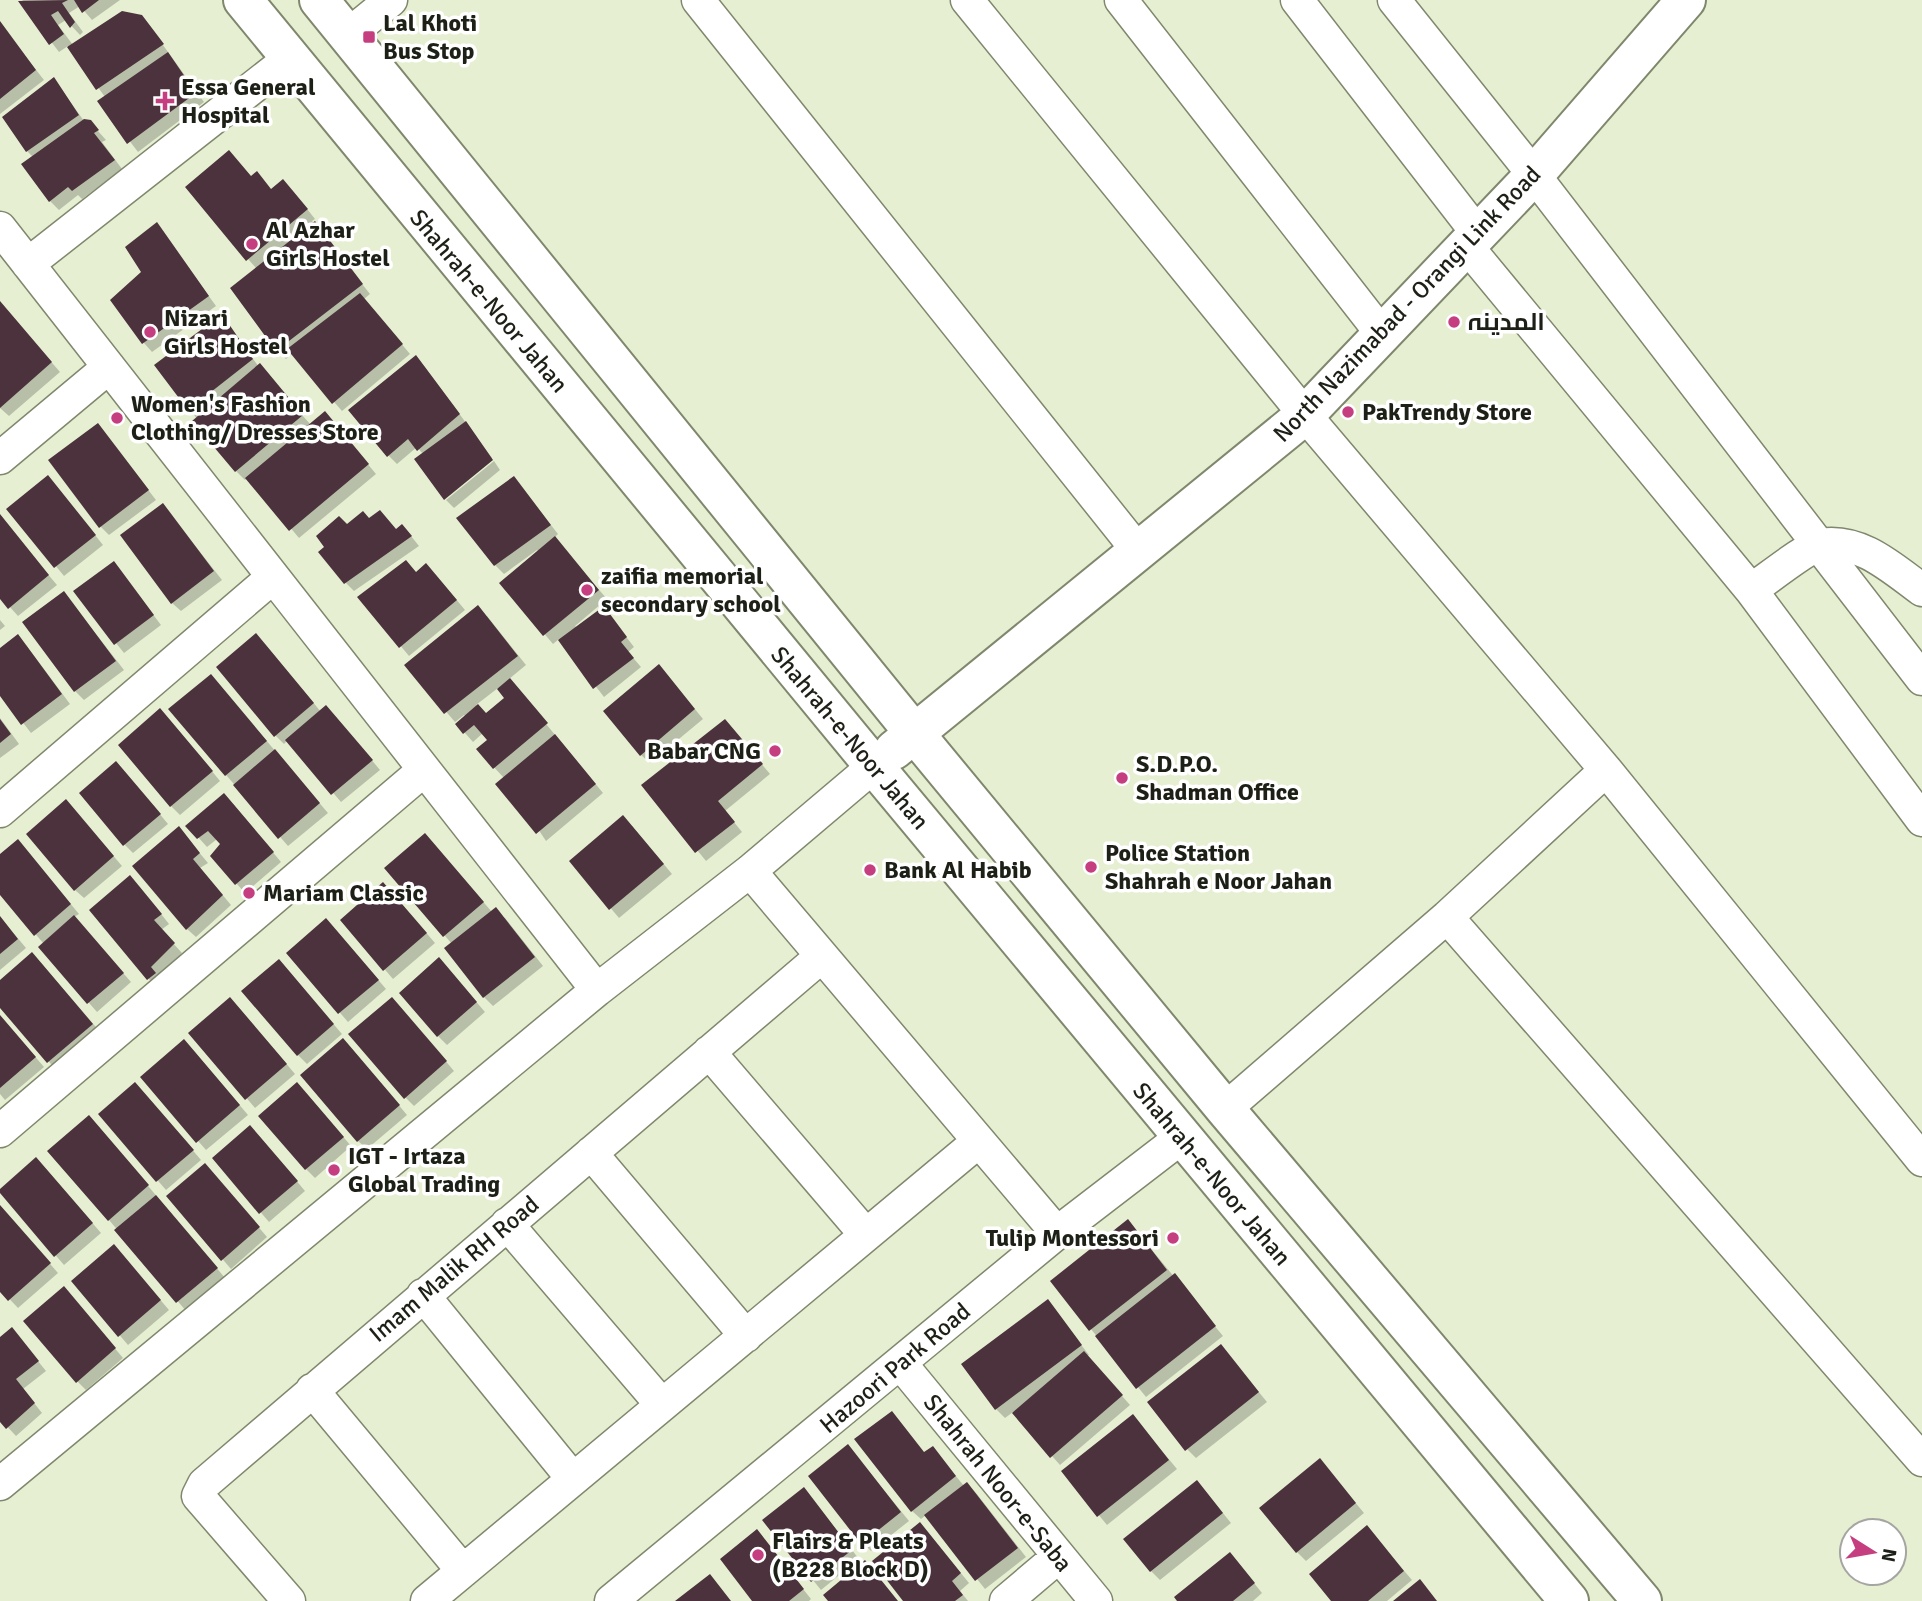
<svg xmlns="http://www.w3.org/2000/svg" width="1922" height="1601" font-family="Signika,Cairo,sans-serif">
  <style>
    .shadow { fill: #0003; fill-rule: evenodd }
    .building { fill: #4b323c }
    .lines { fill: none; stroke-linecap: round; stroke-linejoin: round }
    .minor-casing { stroke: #7f876d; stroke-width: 35 }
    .major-casing { stroke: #7f876d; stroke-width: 42 }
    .minor { stroke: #fff; stroke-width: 32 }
    .major { stroke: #fff; stroke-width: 38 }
    .poi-dot { fill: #c43e80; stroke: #fff; stroke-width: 2.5 }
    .labels { text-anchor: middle; stroke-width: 7; stroke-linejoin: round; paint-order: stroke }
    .poi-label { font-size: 24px; font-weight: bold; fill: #1d2016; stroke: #fff; text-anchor: start }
    .street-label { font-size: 24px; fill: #1d2016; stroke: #fff }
  </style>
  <rect width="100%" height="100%" fill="#e6efd2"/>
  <!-- shadow -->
  <path class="shadow" d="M23 0H120L92 20 80 6 69 13 83 32 80 35 66 20 58 25 73 45 150 27 204 102 138 152 99 101 105 97 68 46 59 52 21 2Z
    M0 24 44 80 0 114Z
    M54 79 84 121 90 122 106 140 102 142 122 169 82 199 78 195 59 210 50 201 33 157 27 151Z
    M252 178 272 191 292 190 315 219 312 221 370 294 364 299 410 354 342 411 292 354 286 359 277 350 257 269 248 259Z
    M157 224 216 306 152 352 144 343 143 272Z
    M0 303 60 372 9 416 0 408Z
    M221 316 259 367 311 425 333 422 376 474 299 538 248 477 245 480 236 471 189 408Z
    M424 366 492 458 444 498 423 454 417 447 397 464 388 455Z
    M98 425 156 500 109 535 100 526Z
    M494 461 500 470 454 508 446 500Z
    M514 478 558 534 554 538 607 599 575 626 577 628 604 608 634 647 628 652 641 667 604 697 559 639 553 644 501 583 539 552 537 550 504 574 495 565Z
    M56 486 103 545 64 576 9 509Z
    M163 505 222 580 181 611 172 603Z
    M0 518 57 585 18 616 0 596Z
    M370 520 411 536 419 546 354 591 345 582 347 526Z
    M114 563 161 625 124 653 75 592Z
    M417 574H435L465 610 409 656 360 597Z
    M64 593 124 670 84 700 75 691Z
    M487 616 526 665 509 679 603 793 546 841 504 778 478 750 489 740 483 733 473 742 457 724 466 717 464 715 455 722 406 665ZM498 688 507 698 486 715 476 705Z
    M0 620 5 626 0 630Z
    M265 644 321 712 335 716 380 770 341 802 288 740 284 744 275 735Z
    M26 645 70 704 31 733 0 693V650Z
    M667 675 703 719 650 763 641 755Z
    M219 685 328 813 288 846 226 775Z
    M0 718 19 744 0 758Z
    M169 719 220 781 180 815 171 806Z
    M734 731 770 774 725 811 742 832 706 861 644 785Z
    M125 772 168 824 133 853 124 844Z
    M233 804 281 862 245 893 212 856 222 844 217 839 207 847 188 826Z
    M75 811 122 866 84 898 75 890Z
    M632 826 672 874 619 918 571 861Z
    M187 838 208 863 200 868 231 905 196 937 187 929Z
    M433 844 492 912 505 918 543 966 493 1006 484 997 452 944 386 868Z
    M26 850 79 914 74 917 131 982 97 1012 40 947 44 944 0 893V856Z
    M139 886 169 924 161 930 182 953 159 977 157 988 149 979Z
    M392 893 435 943 393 979 342 920Z
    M0 917 26 948 0 970Z
    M335 929 386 989 348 1022 288 953Z
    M41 963 101 1033 57 1071 0 1005V982Z
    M448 969 485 1012 447 1045 438 1036Z
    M287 970 342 1034 307 1064 298 1055Z
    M239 1008 295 1074 255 1108 191 1033Z
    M401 1008 454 1071 414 1106 405 1097Z
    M0 1016 44 1067 5 1100 0 1094Z
    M352 1049 407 1115 367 1149 358 1141Z
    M193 1050 248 1115 206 1150 142 1077Z
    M144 1093 201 1160 166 1190 100 1114Z
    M306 1093 351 1146 315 1178 306 1169Z
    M98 1126 225 1278 186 1311 109 1220Z
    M259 1136 305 1191 269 1222 214 1158Z
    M45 1168 101 1233 64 1265 0 1191Z
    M213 1174 267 1237 231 1269 168 1196Z
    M0 1206 58 1273 18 1308 0 1289Z
    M1128 1221 1223 1336 1146 1397 1052 1281Z
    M122 1255 169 1310 128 1345 73 1281Z
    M72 1297 123 1358 86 1390 77 1381Z
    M1047 1301 1089 1355 1087 1356 1130 1405 1060 1465 1013 1412 1005 1418 996 1409 964 1365Z
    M12 1329 46 1371 23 1389 42 1413 16 1436 0 1419V1339Z
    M1221 1346 1267 1402 1196 1458 1187 1449Z
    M1133 1416 1177 1469 1107 1525 1063 1472Z
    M848 1446 909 1521 871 1551 862 1542Z
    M933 1448 964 1486 967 1484 976 1493 1026 1557 985 1589 926 1515 921 1519 912 1511Z
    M1320 1460 1364 1513 1306 1561 1297 1552Z
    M1205 1491 1231 1523 1160 1580 1151 1571Z
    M812 1499 859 1559 821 1590 765 1521Z
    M928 1533 969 1583 960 1591 968 1601H906Z
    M1375 1537 1412 1580 1387 1601H1334Z
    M765 1541 811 1599 809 1601H755Z
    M1238 1563 1262 1593 1253 1601H1179Z"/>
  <!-- building -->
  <path class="building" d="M68 0 62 3 75 22 70 28 58 11 51 15 64 34 49 45 18 1Z
    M74 0H99L82 13Z
    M122 11 142 15 164 44 96 90 67 47Z
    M0 21 36 70 0 99Z
    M168 52 196 93 127 144 97 101Z
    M54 77 79 115 26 152 2 117Z
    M84 119 91 120 99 130 94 133 115 160 72 191 68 187 49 202 21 164Z
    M229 150 251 176 257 171 271 189 283 179 308 209 246 261 185 187Z
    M315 221 363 284 276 351 230 288Z
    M157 222 209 296 142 344 110 300 141 272 125 247Z
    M360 293 403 344 332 404 287 349Z
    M0 301 52 362 0 408Z
    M222 314 253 359 188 410 154 365Z
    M416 355 460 414 417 451 408 439 387 457 348 410Z
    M260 363 303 415 235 472 192 421Z
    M325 411 369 464 289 531 245 478Z
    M466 421 493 460 444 500 414 459Z
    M98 423 149 490 99 528 48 460Z
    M48 475 96 535 54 568 6 509Z
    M514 476 551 525 494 566 456 518Z
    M163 503 214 571 171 604 120 535Z
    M380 510 396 529 402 524 412 536 344 584 318 552 324 547 316 536 339 516 347 524 363 511 369 518Z
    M0 514 49 575 8 609 0 599Z
    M555 536 599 590 543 636 499 583Z
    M406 560 416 572 426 563 457 600 399 648 357 597Z
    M114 561 154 615 114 645 73 591Z
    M64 591 116 661 74 692 22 622Z
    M478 605 518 656 444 714 404 665Z
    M604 606 627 637 621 642 634 658 593 689 558 640Z
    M256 633 314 703 274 737 216 667Z
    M18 634 62 694 21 725 0 696V648Z
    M659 664 695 709 640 756 603 711Z
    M211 674 267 741 225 776 168 709Z
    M510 678 548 723 493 769 476 749 487 740 474 725 463 734 455 724 478 704 486 713 504 698 497 689Z
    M326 705 373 760 331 795 285 740Z
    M160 708 213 771 170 807 118 745Z
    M0 719 11 734 0 743Z
    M725 719 763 764 718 801 735 822 695 853 641 785Z
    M555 734 596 784 536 834 495 784Z
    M275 749 320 803 278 839 233 785Z
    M116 761 161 814 123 846 79 793Z
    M224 793 274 852 235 885 210 856 220 844 208 831 197 839 185 826Z
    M66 799 114 856 74 891 26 834Z
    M623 815 664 864 609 910 569 861Z
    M179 826 200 853 193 859 223 895 186 930 132 866Z
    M425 833 484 902 443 937 384 868Z
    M18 839 71 904 34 936 0 895V854Z
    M130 875 162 914 154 920 175 943 151 967 156 973 147 980 89 910Z
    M383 882 427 933 383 971 340 920Z
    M496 907 535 957 483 998 444 948Z
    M74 915 124 973 87 1004 38 947Z
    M0 916 18 939 0 954Z
    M326 918 379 980 338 1014 286 953Z
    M32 952 93 1024 47 1063 0 1008V980Z
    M439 957 477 1002 437 1037 399 993Z
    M279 959 334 1024 297 1056 241 991Z
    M230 997 287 1064 245 1100 188 1033Z
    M392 997 447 1061 404 1099 348 1034Z
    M0 1015 36 1057 0 1088Z
    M343 1038 400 1105 357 1142 300 1075Z
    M184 1039 240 1105 196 1143 140 1077Z
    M135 1082 194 1150 156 1182 98 1114Z
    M297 1082 344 1137 305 1170 258 1116Z
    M89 1115 149 1185 108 1221 47 1151Z
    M250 1125 298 1181 259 1214 212 1158Z
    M36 1157 93 1223 54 1257 0 1193V1189Z
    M205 1163 260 1227 221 1261 166 1196Z
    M156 1195 218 1268 176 1303 114 1230Z
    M0 1205 51 1263 8 1301 0 1292Z
    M1128 1219 1167 1270 1089 1331 1050 1281Z
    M114 1244 161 1300 118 1337 71 1281Z
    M1175 1273 1216 1326 1136 1389 1095 1336Z
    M64 1286 116 1348 76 1383 23 1321Z
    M1048 1299 1082 1345 995 1410 961 1364Z
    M12 1327 39 1361 16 1379 35 1403 6 1429 0 1422V1337Z
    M1221 1344 1259 1392 1185 1451 1147 1402Z
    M1084 1351 1123 1395 1050 1458 1012 1413Z
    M892 1411 924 1452 933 1446 956 1476 911 1512 854 1439Z
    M1133 1414 1169 1460 1097 1517 1061 1471Z
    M848 1444 901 1512 861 1544 808 1476Z
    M1320 1458 1356 1503 1296 1553 1259 1508Z
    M1197 1480 1223 1513 1150 1572 1123 1539Z
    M967 1482 1018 1548 975 1581 924 1515Z
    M804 1487 852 1550 811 1582 762 1520Z
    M920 1522 961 1573 952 1581 963 1595 955 1601H903L872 1561Z
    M1367 1525 1404 1571 1368 1601H1331L1309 1574Z
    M757 1529 804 1589 789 1601H752L720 1559Z
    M1230 1552 1255 1583 1233 1601H1177L1174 1597Z
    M865 1560 898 1601H828L823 1595Z
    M710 1574 731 1601H675Z
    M1420 1579 1437 1601H1393Z"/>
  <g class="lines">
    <defs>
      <path id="minor" d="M698 0 1139 552
        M967 0 1305 415 1606 770 1922 1160
        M1121 0 1382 334
        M1297 0 1478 234
        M1394 0 1534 175 1922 679
        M347 36 391 0
        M0 228 597 990
        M1465 244 1751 590 1922 820
        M28 264 289 59
        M0 458 109 367
        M1751 590C1765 581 1807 547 1820 545 1860 538 1892 568 1922 590
        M0 811 273 577
        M750 871 1057 1233
        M1447 917 1922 1460
        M709 1052 866 1235
        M1225 1109 1447 917 1606 770
        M0 1131 424 770
        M591 1153 746 1336
        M507 1224 662 1405
        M423 1295 573 1479
        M901 1364 1096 1601
        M312 1390 463 1571
        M0 1484 597 990 750 871 874 766
        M289 1601 198 1496 204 1484 822 956
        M427 1601 979 1141
        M611 1601 1057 1233 1182 1137
        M1006 1601 1058 1557"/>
      <path id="major" d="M243 0 874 766 1569 1601
        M319 0 915 734 1225 1109 1642 1601
        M894 750 1305 415 1534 175 1686 0"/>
    </defs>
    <!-- minor casing -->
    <use href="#minor" class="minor-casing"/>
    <!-- major casing -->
    <use href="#major" class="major-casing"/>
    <!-- minor -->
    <use href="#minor" class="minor"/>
    <!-- major -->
    <use href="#major" class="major"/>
  </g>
  <!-- markers -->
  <g class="poi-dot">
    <rect x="362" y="30" width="14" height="14" rx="3.5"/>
    <path d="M161.5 90.5h7v7h7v7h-7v7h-7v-7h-7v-7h7z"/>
    <circle cx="252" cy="244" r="7"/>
    <circle cx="1454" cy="322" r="7"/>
    <circle cx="150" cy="332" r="7"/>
    <circle cx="1348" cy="412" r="7"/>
    <circle cx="117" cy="418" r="7"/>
    <circle cx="587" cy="590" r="7"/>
    <circle cx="775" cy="751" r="7"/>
    <circle cx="1122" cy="778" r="7"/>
    <circle cx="1091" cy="867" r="7"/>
    <circle cx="870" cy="870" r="7"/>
    <circle cx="249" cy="893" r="7"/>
    <circle cx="334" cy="1170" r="7"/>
    <circle cx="1173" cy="1238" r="7"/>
    <circle cx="758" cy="1555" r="7"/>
  </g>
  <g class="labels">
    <!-- poi labels -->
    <g class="poi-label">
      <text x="383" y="31">Lal Khoti<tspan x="383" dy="28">Bus Stop</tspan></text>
      <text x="181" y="95">Essa General<tspan x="181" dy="28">Hospital</tspan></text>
      <text x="266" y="238">Al Azhar<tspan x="266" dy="28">Girls Hostel</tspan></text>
      <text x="164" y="326">Nizari<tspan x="164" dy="28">Girls Hostel</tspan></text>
      <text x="1468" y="330">المدینہ</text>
      <text x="131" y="412">Women's Fashion<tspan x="131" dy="28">Clothing/ Dresses Store</tspan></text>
      <text x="1362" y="420">PakTrendy Store</text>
      <text x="601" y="584">zaifia memorial<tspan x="601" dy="28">secondary school</tspan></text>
      <text x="761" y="759" text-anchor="end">Babar CNG</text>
      <text x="1136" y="772">S.D.P.O.<tspan x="1136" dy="28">Shadman Office</tspan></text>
      <text x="1105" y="861">Police Station<tspan x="1105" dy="28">Shahrah e Noor Jahan</tspan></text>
      <text x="884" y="878">Bank Al Habib</text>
      <text x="263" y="901">Mariam Classic</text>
      <text x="348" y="1164">IGT - Irtaza<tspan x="348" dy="28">Global Trading</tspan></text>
      <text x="1159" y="1246" text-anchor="end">Tulip Montessori</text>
      <text x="772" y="1549">Flairs &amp; Pleats<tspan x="772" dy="28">(B228 Block D)</tspan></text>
    </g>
    <!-- street labels -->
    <g class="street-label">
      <text transform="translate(489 301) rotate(50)" y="8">Shahrah-e-Noor Jahan</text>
      <text transform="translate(1407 304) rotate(-46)" y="8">North Nazimabad - Orangi Link Road</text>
      <text transform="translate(850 738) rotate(50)" y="8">Shahrah-e-Noor Jahan</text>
      <text transform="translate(1212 1174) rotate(50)" y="8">Shahrah-e-Noor Jahan</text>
      <text transform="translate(454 1269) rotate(-40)" y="8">Imam Malik RH Road</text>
      <text transform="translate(895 1368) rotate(-40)" y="8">Hazoori Park Road</text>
      <text transform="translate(998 1483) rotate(51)" y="8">Shahrah Noor-e-Saba</text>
    </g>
  </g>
  <!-- north arrow -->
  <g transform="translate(1873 1552) rotate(101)"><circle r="33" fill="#ffffff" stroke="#a5a6a2" stroke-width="2"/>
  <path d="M0-5L12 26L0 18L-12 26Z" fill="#c43e80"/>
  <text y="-10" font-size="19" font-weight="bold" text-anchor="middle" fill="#1d2016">N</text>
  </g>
</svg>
